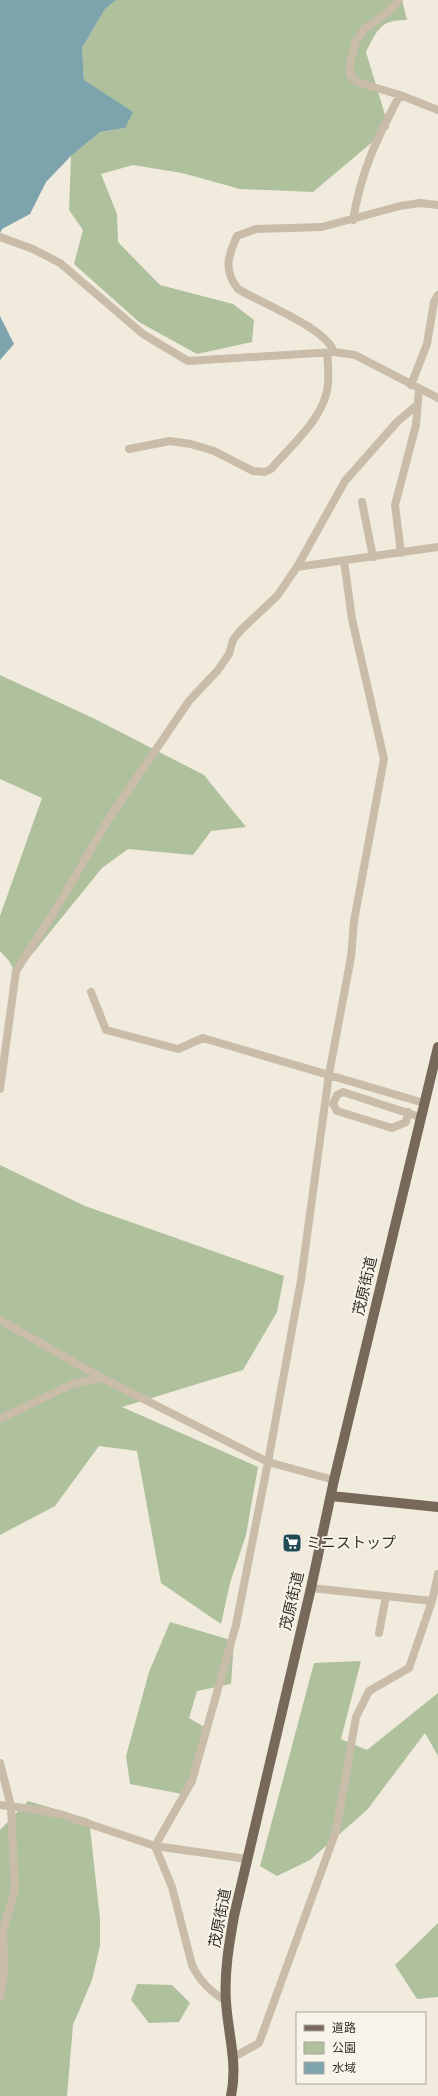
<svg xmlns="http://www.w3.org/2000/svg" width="438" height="2096" font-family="'Space Grotesk','Noto Sans JP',sans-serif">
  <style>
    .green { fill: #afc09d }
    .water { fill: #7da4ad }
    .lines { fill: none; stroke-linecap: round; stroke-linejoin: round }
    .minor { stroke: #c9bca9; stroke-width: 8 }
    .major { stroke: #77695a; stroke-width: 10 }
    .labels { text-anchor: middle; stroke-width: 3.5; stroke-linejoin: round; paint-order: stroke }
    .street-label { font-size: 15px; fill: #362f29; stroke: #f9f4e9 }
    .poi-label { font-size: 15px; fill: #362f29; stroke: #f9f4e9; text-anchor: start }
  </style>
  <rect width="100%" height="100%" fill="#f1ebdd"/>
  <!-- green -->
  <path class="green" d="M116 0H402L407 20C380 19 377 31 366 52L389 128 313 192 240 189 182 173 133 165 101 174 117 214 118 242 160 285 233 304 254 320 252 342 197 354 139 322 74 264 83 230 69 210 71 156 100 132 125 128 84 80 82 48 105 9Z
    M0 675 95 719 204 775 246 827 211 831 193 855 128 849 102 868 16 974 9 961 0 951V916L42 798 0 779Z
    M0 1165 85 1206 284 1276 277 1312 243 1370 122 1407 258 1467 246 1535 230 1583 221 1624 161 1583 137 1451 99 1446 55 1506 0 1535Z
    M170 1622 234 1641 231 1684 197 1691 189 1718 206 1728 187 1795 130 1784 126 1756 149 1672Z
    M361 1661 341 1739 367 1750 438 1693V1756L425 1733 367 1810 310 1860 277 1876 260 1866 314 1663Z
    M28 1801 89 1819 100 1919V1946L92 1980 73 2025 67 2096H0V1830Z
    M438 1923V1997L417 1999 395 1965Z
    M137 1984 172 1985 190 2003 179 2022 149 2023 131 2000Z"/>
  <!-- water -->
  <path class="water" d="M0 0H116L105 9 82 48 84 80 133 112 125 128 100 132 71 156 46 182 30 214 2 229 0 233Z
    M0 316 14 344 0 360Z"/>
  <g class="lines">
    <!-- minor -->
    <path class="minor" d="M399 0 383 16 364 29 356 41 350 63V74L354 80 363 84 400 95 438 110
      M353 220C361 171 377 138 400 95
      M0 237 33 249 60 263 143 334 188 361 334 352 355 355 438 398
      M334 352C326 328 261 303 238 289 223 270 228 256 237 236L256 229 322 227 400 206 420 203 438 205
      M411 385 427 344 434 302 438 295
      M129 449 170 441 191 444 214 451 253 471 265 472 271 469C292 444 325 418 328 384 329 374 328 363 327 353
      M362 502 373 557
      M401 553 395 505 416 425 419 389
      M297 567 345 481 397 422 417 405
      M91 992 106 1030 178 1049 203 1038 424 1103
      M0 1089 16 971 56 909 108 820 189 701 218 670 229 654 233 640 240 631 277 596 297 567 438 547
      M408 1112 406 1122 392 1128 337 1111 333 1104 337 1095 343 1092 420 1117
      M0 1320 102 1378 268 1462 334 1480
      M0 1419 72 1384 102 1378
      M311 1588 432 1601
      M379 1633 386 1596
      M0 1763 11 1806 15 1890 3 1930 4 1974 0 1997
      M0 1805 39 1810 63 1815 155 1846 247 1859
      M155 1846 192 1781 236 1625 268 1462 301 1280 329 1074 351 957 354 921 384 759 352 619 344 561
      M155 1846 172 1887 192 1965C200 1982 211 1992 226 2001
      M234 2057 259 2043 336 1831 356 1717 369 1691 409 1668 432 1601 438 1574"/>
    <!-- major -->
    <path class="major" d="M331 1496 438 1507
      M231 2096C238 2063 228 2034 226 2002 224 1973 229 1944 234 1916L311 1588 334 1480 438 1047"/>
  </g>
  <!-- icons -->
  <defs>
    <symbol id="supermarket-square" viewBox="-11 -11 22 22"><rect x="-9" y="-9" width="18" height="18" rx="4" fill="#204a56" stroke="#f9f4e9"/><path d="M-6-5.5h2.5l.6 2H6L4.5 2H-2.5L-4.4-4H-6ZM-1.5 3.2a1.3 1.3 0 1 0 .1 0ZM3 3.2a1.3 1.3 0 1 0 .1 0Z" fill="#fff"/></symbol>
  </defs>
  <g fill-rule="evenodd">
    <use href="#supermarket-square" x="281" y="1532" width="22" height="22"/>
  </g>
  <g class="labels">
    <!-- street labels -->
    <g class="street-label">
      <text transform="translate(365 1286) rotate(-77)" y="5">茂原街道</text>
      <text transform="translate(292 1601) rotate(-77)" y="5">茂原街道</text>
      <text transform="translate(220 1918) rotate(-79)" y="5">茂原街道</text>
    </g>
    <!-- poi labels -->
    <g class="poi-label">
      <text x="306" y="1548">ミニストップ</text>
    </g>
  </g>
  <!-- legend -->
  <rect x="296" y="2012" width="130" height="72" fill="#f9f4e9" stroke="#aba59c"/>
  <rect x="304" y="2025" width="20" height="6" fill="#77695a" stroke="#aba59c"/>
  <text x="332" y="2032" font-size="12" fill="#362f29">道路</text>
  <rect x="304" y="2042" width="20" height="12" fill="#afc09d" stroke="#aba59c"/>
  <text x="332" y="2052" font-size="12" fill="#362f29">公園</text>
  <rect x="304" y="2062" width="20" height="12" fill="#7da4ad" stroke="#aba59c"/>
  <text x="332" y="2072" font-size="12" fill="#362f29">水域</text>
</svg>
